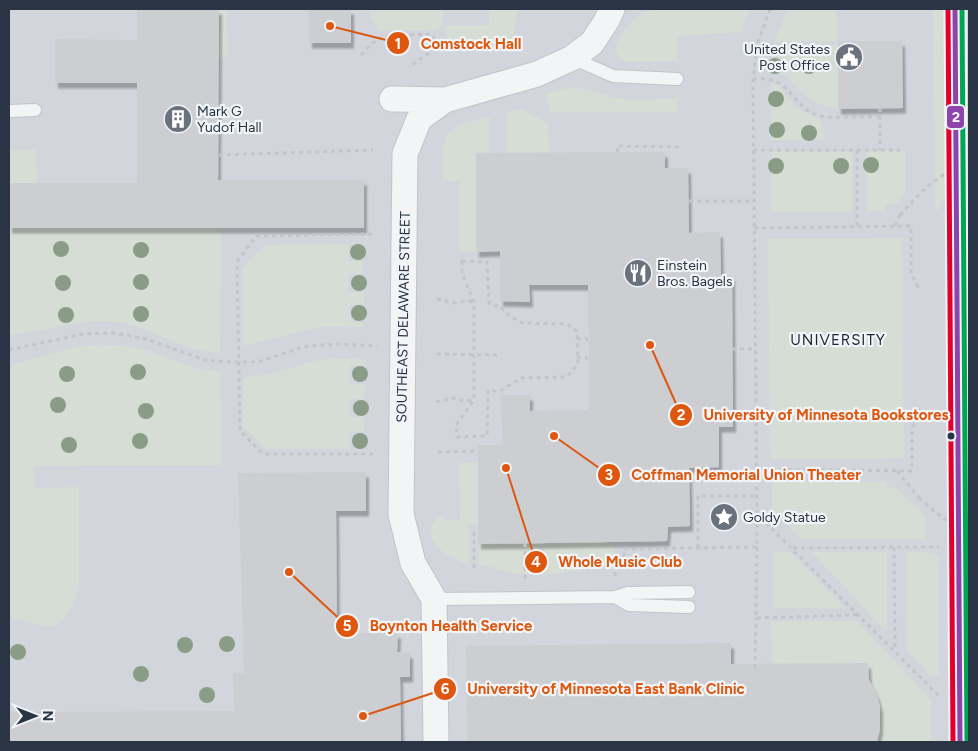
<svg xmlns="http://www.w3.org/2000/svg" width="978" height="751" font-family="Figtree,sans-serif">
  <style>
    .built { fill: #d2d6dc }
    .green { fill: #d5ddd4 }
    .building { fill: #ccced2; filter: url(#shadow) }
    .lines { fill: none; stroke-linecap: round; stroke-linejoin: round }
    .service-casing { stroke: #c2c4c7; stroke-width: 14 }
    .minor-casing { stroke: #c2c4c7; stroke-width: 27 }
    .path { stroke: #c3c5c9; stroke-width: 3; stroke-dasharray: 4 4; stroke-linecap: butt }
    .service { stroke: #f3f4f6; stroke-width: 12 }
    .minor { stroke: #f3f4f6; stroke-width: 25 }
    .path-bridge { stroke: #c3c5c9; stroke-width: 3; stroke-dasharray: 4 4; stroke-linecap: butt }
    .bus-1-casing { stroke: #f2f5f8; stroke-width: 9 }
    .bus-2-casing { stroke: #f2f5f8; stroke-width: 9 }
    .bus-3-casing { stroke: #f2f5f8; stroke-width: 9 }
    .bus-1 { stroke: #8e44ad; stroke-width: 5 }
    .bus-2 { stroke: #e4002b; stroke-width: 5 }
    .bus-3 { stroke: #00a651; stroke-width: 5 }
    .tree { fill: #899d86 }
    .bus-dot { fill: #293444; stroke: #f2f5f8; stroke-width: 2 }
    .labels { text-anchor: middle; stroke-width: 4.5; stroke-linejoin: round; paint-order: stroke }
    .poi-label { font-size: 14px; fill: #293444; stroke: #f2f5f8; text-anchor: start }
    .street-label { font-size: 14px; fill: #293444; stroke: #f2f5f8 }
    .neighbourhood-label { font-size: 15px; letter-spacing: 1px; fill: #1b2535; stroke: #f2f5f8 }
    .leader { fill: none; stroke: #de570f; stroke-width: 2 }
    .callout-dot { fill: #de570f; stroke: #f2f5f8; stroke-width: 2 }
    .mark-label { font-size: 15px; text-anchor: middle; font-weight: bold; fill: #fff }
    .callout-label { font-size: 15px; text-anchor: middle; font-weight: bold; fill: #de570f; stroke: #f2f5f8; stroke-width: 4.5; stroke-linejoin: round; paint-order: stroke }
    .line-badge { stroke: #f2f5f8; stroke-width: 2 }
    .badge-label { font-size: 14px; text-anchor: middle; font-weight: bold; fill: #fff }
  </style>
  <defs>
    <filter id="shadow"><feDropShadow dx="3" dy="5.5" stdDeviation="1" flood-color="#0004"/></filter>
  </defs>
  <rect width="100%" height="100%" fill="#e4e6e9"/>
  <!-- built -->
  <path class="built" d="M9 9H969V742H9Z"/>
  <!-- green -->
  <path class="green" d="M219 9H227L228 54 224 58H219Z
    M370 9H443V25L436 30 379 31 372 20Z
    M489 9H517C516 43 512 52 476 46 470 45 461 43 456 46 453 47 449 51 447 53L446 25H489Z
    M668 9H749L741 32 678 36V61L626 62 620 58 615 50C619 35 633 15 648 11 654 10 662 10 668 9Z
    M788 9H836L838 41 774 42Z
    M933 9H946L949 174 945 194 938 210H935Z
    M772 45H838V109C824 106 813 103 802 93 790 81 789 75 771 71Z
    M771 82 778 85 796 107 818 119 822 124 825 140H771Z
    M568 88C586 86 604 97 622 99 640 101 659 99 677 98L678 112H551L545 94Z
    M521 109 548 124 549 153H506V115L507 112Z
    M487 117 490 118 489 153 476 252 459 251V181H442C442 136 439 127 487 117Z
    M9 150H36L37 183H9Z
    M771 151 852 152 853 212H771Z
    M866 151H905V194L897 204H886V211H866Z
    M9 228H221L220 353C183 352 155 328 118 322 80 317 46 332 9 335Z
    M902 238 904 458 770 459 768 239Z
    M349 244V261H363V273L349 274V292H364V304L350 305V322H363V327H319L243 346 242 268 265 245Z
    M89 345C108 344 127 345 146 350 171 358 193 371 220 371L222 465 34 466V488L79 487V585C75 600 65 631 43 626 31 623 22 619 9 619V365C36 359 62 349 89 345Z
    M346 358 365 360V365H350V384H365L364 399H350V417H364V432H350V449H266L243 427V378L268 374 319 360Z
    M479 462 478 524H469L470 564C454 561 424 545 432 525 434 520 439 517 444 515L445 521 460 520 459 463Z
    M772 482H886V487L896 488 926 517V539H802L772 509Z
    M614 542V562C581 571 553 576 519 574 504 573 492 565 478 565L479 544Z
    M774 552H790L845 608H774Z
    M812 552H887V630L881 626Z
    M906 552H925L938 556 939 676H931L906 649Z
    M771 621H857L931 700V742H877C883 724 882 704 872 688L772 664Z"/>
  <!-- building -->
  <path class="building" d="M137 9H219L218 180H364V228H9V183H137V83H55V39L137 40Z
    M309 9H351V43H309Z
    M838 41H902L903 108 838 109Z
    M665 152V168H688L689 233 720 232 721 275H732L733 427H719V467L689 468 690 526 668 527 667 541 478 544V445H503L500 395H530V411L589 410 588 285H529L530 302 500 301V251L476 252V153Z
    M366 472V511H336L337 633H398L397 652 410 653V677H400L401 742H9V712L234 711 233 674 244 673 238 473Z
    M731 643V664L868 663 869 680 877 696 880 707V729L877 742H467L466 646Z"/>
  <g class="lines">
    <defs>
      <path id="service" d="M955 9 960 742
        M572 58 613 76 677 79
        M9 111 35 110
        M615 597 629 605 689 607
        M434 599 615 597 628 593 689 592"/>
      <path id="minor" d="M392 99 445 100
        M436 742 434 599 413 563 401 514 405 154 419 119 445 100 537 74 572 58 592 43 607 20 612 9"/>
    </defs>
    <!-- service casing -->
    <use href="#service" class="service-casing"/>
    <!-- minor casing -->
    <use href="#minor" class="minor-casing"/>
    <!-- path -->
    <path class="path" d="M770 9 757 45 753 79 757 514 938 695
      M361 55 371 44 384 36 431 34 439 46 409 67
      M753 79C759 79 766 78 772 80 790 86 797 106 814 114 826 120 865 116 880 116
      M880 108V150
      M753 150H900
      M857 150V227
      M618 152 617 146 683 147
      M219 155 373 150
      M689 201H754
      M895 226 900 215
      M754 228 911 226V273L919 289
      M372 234 256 236 237 262 240 431 263 454H375
      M462 261 487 262 489 303 492 306H500L508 315 522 323 567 324 577 331 578 364 567 377 521 378 500 391H488L487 436 457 437 456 425 474 400V302L462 273Z
      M437 299 454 303 469 301 474 302
      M577 339H588
      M732 349H755
      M9 350 83 334 115 333 146 339 205 360 231 362H258L303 347 322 345 341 344 377 346
      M437 354 497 355
      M577 357 588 358
      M436 402 453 398 464 401 473 400
      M438 452 478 451
      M756 469 912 471V430L919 408
      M897 471 919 498
      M525 543V579
      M757 547 756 618 857 615
      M894 547 895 651
      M698 548V496H756
      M793 548 939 547
      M474 568V533H479
      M615 576V566L624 560V549L757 547V514
      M755 668 756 618"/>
    <!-- service -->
    <use href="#service" class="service"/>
    <!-- minor -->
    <use href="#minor" class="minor"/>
    <!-- path-bridge -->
    <path class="path-bridge" d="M900 215C920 193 939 171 969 165
      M919 498C932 509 951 528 969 529"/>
    <defs>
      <path id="bus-1" d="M955 9 960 742"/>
      <path id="bus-2" d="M948 9 953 742"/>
      <path id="bus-3" d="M962 9 967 742"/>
    </defs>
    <!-- bus-1 casing -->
    <use href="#bus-1" class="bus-1-casing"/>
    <!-- bus-2 casing -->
    <use href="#bus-2" class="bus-2-casing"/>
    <!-- bus-3 casing -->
    <use href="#bus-3" class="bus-3-casing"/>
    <!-- bus-1 -->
    <use href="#bus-1" class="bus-1"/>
    <!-- bus-2 -->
    <use href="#bus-2" class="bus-2"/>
    <!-- bus-3 -->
    <use href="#bus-3" class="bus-3"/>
  </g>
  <!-- trees -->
  <g class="tree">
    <circle cx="775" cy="66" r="8"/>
    <circle cx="809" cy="66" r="8"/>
    <circle cx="776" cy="99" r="8"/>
    <circle cx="777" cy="130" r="8"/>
    <circle cx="809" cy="133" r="8"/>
    <circle cx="871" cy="165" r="8"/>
    <circle cx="776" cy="166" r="8"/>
    <circle cx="841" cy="166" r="8"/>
    <circle cx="61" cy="249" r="8"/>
    <circle cx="141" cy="250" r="8"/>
    <circle cx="358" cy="252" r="8"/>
    <circle cx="141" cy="282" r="8"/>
    <circle cx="63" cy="283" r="8"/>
    <circle cx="359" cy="283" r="8"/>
    <circle cx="359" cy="313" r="8"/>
    <circle cx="141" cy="314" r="8"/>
    <circle cx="66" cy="315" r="8"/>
    <circle cx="138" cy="372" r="8"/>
    <circle cx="67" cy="374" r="8"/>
    <circle cx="360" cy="374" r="8"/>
    <circle cx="58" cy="405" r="8"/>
    <circle cx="361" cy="408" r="8"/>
    <circle cx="146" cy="411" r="8"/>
    <circle cx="140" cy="441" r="8"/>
    <circle cx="360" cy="441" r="8"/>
    <circle cx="69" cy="445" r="8"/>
    <circle cx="227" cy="644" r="8"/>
    <circle cx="185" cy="645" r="8"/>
    <circle cx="18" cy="652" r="8"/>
    <circle cx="141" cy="674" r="8"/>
    <circle cx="207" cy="695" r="8"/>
  </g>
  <!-- icons -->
  <defs>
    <symbol id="civic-disc" viewBox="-11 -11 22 22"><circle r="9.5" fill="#6a727e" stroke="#f2f5f8"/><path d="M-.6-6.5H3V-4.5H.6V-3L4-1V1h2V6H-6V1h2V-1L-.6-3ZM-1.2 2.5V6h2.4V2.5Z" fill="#fff"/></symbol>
    <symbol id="building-disc" viewBox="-11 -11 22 22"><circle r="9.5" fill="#6a727e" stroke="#f2f5f8"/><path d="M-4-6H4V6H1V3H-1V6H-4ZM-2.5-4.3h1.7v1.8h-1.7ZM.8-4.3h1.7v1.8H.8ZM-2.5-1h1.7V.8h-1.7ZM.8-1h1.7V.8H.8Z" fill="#fff"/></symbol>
    <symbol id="restaurant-disc" viewBox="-11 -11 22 22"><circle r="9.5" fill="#6a727e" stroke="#f2f5f8"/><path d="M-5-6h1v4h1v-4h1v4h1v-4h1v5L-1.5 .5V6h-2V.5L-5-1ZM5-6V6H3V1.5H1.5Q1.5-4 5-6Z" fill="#fff"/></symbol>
    <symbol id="sight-disc" viewBox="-11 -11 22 22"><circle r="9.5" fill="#6a727e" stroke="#f2f5f8"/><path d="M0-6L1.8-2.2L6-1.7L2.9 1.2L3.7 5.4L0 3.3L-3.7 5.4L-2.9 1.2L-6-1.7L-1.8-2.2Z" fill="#fff"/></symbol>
  </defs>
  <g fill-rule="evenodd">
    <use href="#civic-disc" x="833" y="41" width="32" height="32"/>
    <use href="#building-disc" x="162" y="103" width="32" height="32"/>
    <use href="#restaurant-disc" x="622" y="257" width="32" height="32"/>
    <use href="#sight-disc" x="708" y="501" width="32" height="32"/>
  </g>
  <!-- markers -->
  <circle class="bus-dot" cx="951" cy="436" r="4.5"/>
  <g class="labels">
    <!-- poi labels -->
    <g class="poi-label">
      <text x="830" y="54" text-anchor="end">United States<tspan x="830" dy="16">Post Office</tspan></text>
      <text x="197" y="116">Mark G<tspan x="197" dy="16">Yudof Hall</tspan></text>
      <text x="657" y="270">Einstein<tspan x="657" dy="16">Bros. Bagels</tspan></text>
      <text x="743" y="522">Goldy Statue</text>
    </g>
    <!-- street labels -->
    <g class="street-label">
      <text transform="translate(403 317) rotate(-89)" y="5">SOUTHEAST DELAWARE STREET</text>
    </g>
    <!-- neighbourhood labels -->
    <g class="neighbourhood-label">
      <text x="838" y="345">UNIVERSITY</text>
    </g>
  </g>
  <!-- callouts -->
  <path class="leader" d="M330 26L398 43M650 345L681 415M554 436L609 475M506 468L536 562M289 572L347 626M363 716L445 689"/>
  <g class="callout-dot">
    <circle cx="330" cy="26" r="5"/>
    <circle cx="650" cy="345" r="5"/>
    <circle cx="554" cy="436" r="5"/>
    <circle cx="506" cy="468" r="5"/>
    <circle cx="289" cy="572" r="5"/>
    <circle cx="363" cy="716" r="5"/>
    <circle cx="398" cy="43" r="12"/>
    <circle cx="681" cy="415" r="12"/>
    <circle cx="609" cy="475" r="12"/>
    <circle cx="536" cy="562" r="12"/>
    <circle cx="347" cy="626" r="12"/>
    <circle cx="445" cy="689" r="12"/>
  </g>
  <g class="mark-label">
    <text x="398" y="49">1</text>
    <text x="681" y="420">2</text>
    <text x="609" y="480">3</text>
    <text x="536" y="567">4</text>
    <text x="347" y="631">5</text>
    <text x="445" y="694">6</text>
  </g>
  <g class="callout-label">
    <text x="471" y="49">Comstock Hall</text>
    <text x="826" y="420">University of Minnesota Bookstores</text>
    <text x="746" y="480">Coffman Memorial Union Theater</text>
    <text x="620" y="567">Whole Music Club</text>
    <text x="451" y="631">Boynton Health Service</text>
    <text x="606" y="694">University of Minnesota East Bank Clinic</text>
  </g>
  <rect class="line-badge" x="946" y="105" width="19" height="24" rx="5" fill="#8e44ad"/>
  <g class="badge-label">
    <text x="956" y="122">2</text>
  </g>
  <!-- border -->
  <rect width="978" height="751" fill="none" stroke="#293444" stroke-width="20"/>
  <!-- north arrow -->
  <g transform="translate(35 716) rotate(90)" stroke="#f2f5f8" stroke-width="4" paint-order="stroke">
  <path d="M0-4L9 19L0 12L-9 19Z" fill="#293444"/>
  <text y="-8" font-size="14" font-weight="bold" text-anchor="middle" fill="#293444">N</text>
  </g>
</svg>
